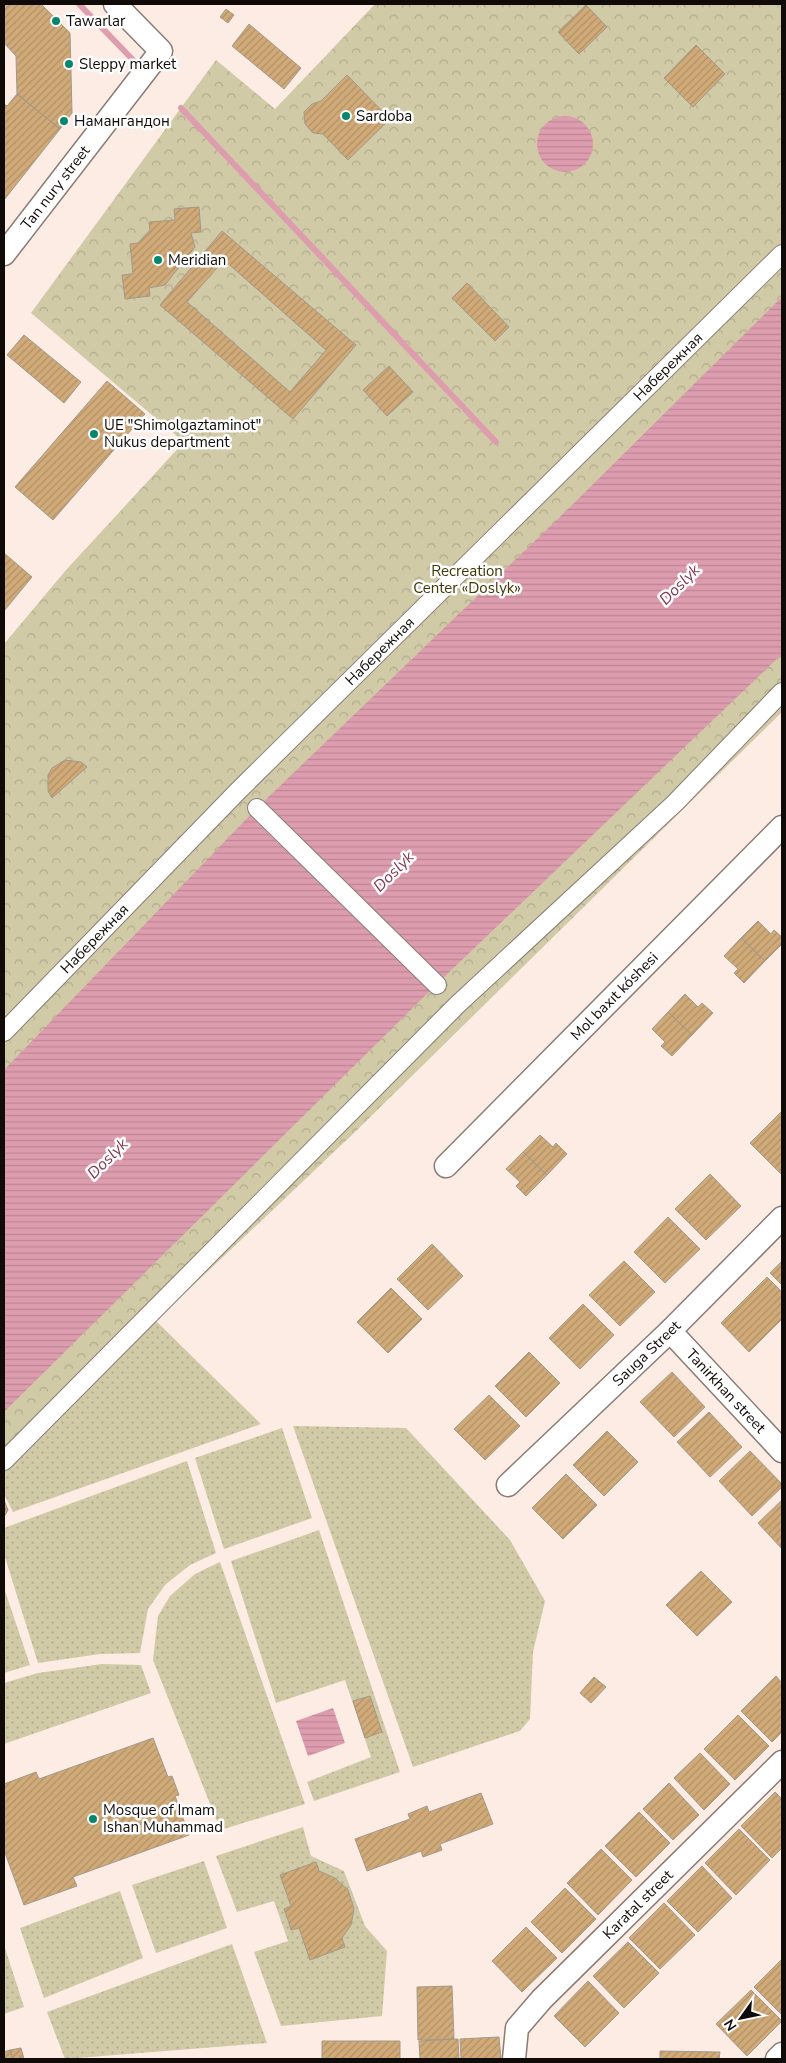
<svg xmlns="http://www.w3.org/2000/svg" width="786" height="2063" font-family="'Nunito Sans',sans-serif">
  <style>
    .grass { fill: url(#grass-dots) }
    .forest { fill: url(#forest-crowns) }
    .water { fill: url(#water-rules) }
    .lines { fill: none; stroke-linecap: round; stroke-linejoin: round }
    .stream { stroke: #dd9dae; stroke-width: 6 }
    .building { fill: url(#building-hatch); stroke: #a2998d; fill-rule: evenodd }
    .pedestrian-casing { stroke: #897c74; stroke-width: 20 }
    .minor-casing { stroke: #897c74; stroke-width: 25 }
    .pedestrian { stroke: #fff; stroke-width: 18 }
    .minor { stroke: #fff; stroke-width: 22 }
    .poi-dot { fill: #04876b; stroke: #fdfdfd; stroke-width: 2 }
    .labels { text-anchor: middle; stroke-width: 5; stroke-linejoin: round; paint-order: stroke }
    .poi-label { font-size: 15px; fill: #100b08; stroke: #fdfdfd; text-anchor: start }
    .street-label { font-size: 15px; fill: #100b08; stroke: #fdfdfd }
    .park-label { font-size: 15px; fill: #403806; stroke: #fdfdfd }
    .water-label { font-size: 16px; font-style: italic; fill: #853851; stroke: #fdfdfd }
  </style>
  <defs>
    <pattern id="grass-dots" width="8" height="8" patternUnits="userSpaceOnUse" patternTransform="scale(1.25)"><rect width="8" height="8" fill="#d1caa7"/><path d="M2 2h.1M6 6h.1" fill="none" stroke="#b2ac8e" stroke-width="1.8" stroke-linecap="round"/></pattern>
    <pattern id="forest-crowns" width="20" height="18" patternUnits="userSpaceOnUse" patternTransform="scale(1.25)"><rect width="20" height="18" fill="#d1caa7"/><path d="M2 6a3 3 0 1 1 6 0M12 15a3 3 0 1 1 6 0" fill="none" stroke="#b2ac8e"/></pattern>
    <pattern id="water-rules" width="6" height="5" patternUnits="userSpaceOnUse" patternTransform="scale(1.25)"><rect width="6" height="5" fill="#dd9dae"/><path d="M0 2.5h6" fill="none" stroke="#bd8694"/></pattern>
    <pattern id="building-hatch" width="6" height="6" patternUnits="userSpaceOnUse" patternTransform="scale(1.25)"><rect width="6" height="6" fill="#d0aa78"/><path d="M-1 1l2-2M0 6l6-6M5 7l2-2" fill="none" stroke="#b29166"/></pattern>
  </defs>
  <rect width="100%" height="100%" fill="#fcece4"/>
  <!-- grass -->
  <path class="grass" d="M156 1321 261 1424 13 1512 4 1494V1477Z
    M293 1426 406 1428 510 1540 545 1601 533 1652 530 1719 520 1731 413 1767Z
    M282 1428 312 1518 224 1549 195 1458Z
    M187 1461 216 1553 190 1565 165 1585 148 1609 140 1653 100 1654 38 1663 4 1554V1528Z
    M319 1530 400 1772 314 1801 307 1782 371 1757 345 1680 276 1703 231 1561Z
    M220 1562 305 1804 224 1829 216 1819 153 1660 158 1616 170 1596 195 1574Z
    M4 1588 30 1665 4 1673Z
    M102 1664 141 1665 151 1693 4 1744V1683L38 1673Z
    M303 1827 311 1856 344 1871 365 1926 387 1951 382 2016 281 2026 254 1952 288 1941 274 1901 237 1912 216 1856Z
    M204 1861 227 1928 156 1953 132 1885Z
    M120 1891 143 1958 44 1998 20 1928Z
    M232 1944 267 2043 65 2059 47 2012Z
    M4 1945 24 2007 4 2014Z"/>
  <!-- forest -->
  <path class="forest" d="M375 4H782V712L355 1132 167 1310 4 1477V644L66 570 184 442 31 313 216 60 275 109Z"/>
  <!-- water -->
  <path class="water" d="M537 144a28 28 0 1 1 56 0a28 28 0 1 1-56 0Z
    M782 297V654L441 980 4 1412V1070L257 808 565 512Z
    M333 1708 345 1743 308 1756 296 1721Z"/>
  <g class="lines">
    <!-- stream -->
    <path class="stream" d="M79 4 134 61
      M181 108 496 442"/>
  </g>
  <!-- building -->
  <path class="building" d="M4 4H41L70 33 72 113 60 129 17 94 16 56 4 43Z
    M586 5 607 27 579 54 558 32Z
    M226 9 234 15 228 23 220 17Z
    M249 24 301 68 284 89 232 46Z
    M696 45 725 74 693 107 664 78Z
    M347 75 390 119 348 160 323 134 313 133 305 124 304 112 312 104 321 101Z
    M17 94 60 129 4 200V104L7 106Z
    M199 207 201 232 191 233 195 247 165 285 149 288 150 296 125 299 122 275 133 274 130 244 138 243 150 230 149 222 175 220 174 209Z
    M222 231 356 345 293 419 160 305ZM224 260 326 350 290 392 187 302Z
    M467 283 509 327 495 341 452 298Z
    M24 335 81 382 64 403 7 355Z
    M389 366 413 392 387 416 363 390Z
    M107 381 145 414 53 520 15 487Z
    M4 553 32 577 4 611Z
    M65 760 81 762 87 767 52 798 48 791V775L52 768Z
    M758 921 771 934 774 930 782 937V944L765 961 741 938Z
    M741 938 765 961 744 983 734 973 738 969 724 956Z
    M685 994 698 1007 702 1003 713 1013 692 1035 668 1012Z
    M668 1012 692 1035 672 1056 661 1046 665 1042 652 1029Z
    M782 1111V1173L781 1174 750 1143Z
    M540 1135 553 1147 556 1143 567 1154 547 1175 523 1152Z
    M523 1152 547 1175 526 1196 516 1186 520 1182 506 1169Z
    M710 1174 741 1206 706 1240 675 1209Z
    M668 1217 700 1249 665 1283 634 1252Z
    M432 1244 463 1276 428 1310 397 1279Z
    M624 1261 655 1292 620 1326 589 1295Z
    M782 1261V1285L770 1273Z
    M767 1277 782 1292V1319L749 1352 721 1323Z
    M391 1288 422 1319 388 1353 357 1322Z
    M583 1304 614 1335 580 1369 549 1338Z
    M529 1352 560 1383 526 1417 495 1386Z
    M672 1372 705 1407 674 1437 640 1402Z
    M489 1395 520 1426 485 1460 454 1429Z
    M709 1412 742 1447 710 1477 677 1442Z
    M607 1431 638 1462 604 1496 573 1465Z
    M750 1451 782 1484V1487L752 1516 719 1481Z
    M566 1474 597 1505 563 1539 532 1508Z
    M4 1500 8 1510 4 1517Z
    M782 1500V1549L758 1523Z
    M701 1571 732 1602 697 1636 666 1605Z
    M776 1676 782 1683V1732L772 1742 741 1711Z
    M594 1677 606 1687 591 1703 580 1693Z
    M370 1696 382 1732 365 1738 353 1701Z
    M738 1715 769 1746 735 1780 704 1749Z
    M153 1738 168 1777 172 1776 179 1795 175 1796 189 1835 73 1877 77 1886 24 1905 4 1850V1784L36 1772 39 1779Z
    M700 1753 730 1784 704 1810 674 1778Z
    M669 1783 699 1815 673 1840 643 1809Z
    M775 1792 782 1799V1848L772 1858 741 1826Z
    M481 1793 493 1824 440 1844 442 1850 423 1857 421 1851 367 1871 355 1839 410 1819 408 1814 427 1806 429 1812Z
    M639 1812 670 1843 636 1877 605 1846Z
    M739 1829 770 1860 736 1895 705 1863Z
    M601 1849 632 1880 598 1915 567 1883Z
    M316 1862 319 1871 335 1878 348 1890 354 1909 351 1925 342 1938 345 1947 310 1960 299 1928 291 1930 288 1920 284 1909 291 1906 280 1875Z
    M702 1866 732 1898 698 1932 667 1901Z
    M565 1888 596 1919 562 1953 531 1922Z
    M664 1903 695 1935 660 1969 629 1938Z
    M526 1927 557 1958 522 1992 492 1961Z
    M628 1942 659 1973 624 2008 593 1976Z
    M782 1959V2015L754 1987Z
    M588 1981 619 2013 585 2047 554 2016Z
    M452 1986 454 2039 418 2040 417 1987Z
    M751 1990 782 2021 747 2056 716 2024Z
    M499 2037 501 2059H461L460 2039Z
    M458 2039 459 2059H420L419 2041Z
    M322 2041H400V2059H322Z
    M21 2048 24 2059H13L10 2050Z
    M10 2050 12 2059H4V2052Z
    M660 2051 720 2052 719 2059H660Z"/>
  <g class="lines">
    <defs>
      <g id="pedestrian">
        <path d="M257 808 437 985"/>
        <path id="s1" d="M4 1032 238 791 782 254"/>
        <path d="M4 1461 457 1005 675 803 782 692"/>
      </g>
      <g id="minor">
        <path id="s2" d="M4 254 161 51 115 4"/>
        <path id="s3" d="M446 1166 782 827"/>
        <path id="s4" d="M670 1331 782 1451"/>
        <path id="s5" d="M508 1485 670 1331 782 1218"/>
        <path id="s6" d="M514 2059 517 2028 542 1999 782 1762"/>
        <path d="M777 2059 782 2054"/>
      </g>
    </defs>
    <!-- pedestrian casing -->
    <use href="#pedestrian" class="pedestrian-casing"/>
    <!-- minor casing -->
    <use href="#minor" class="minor-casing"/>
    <!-- pedestrian -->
    <use href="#pedestrian" class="pedestrian"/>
    <!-- minor -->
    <use href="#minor" class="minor"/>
  </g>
  <!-- markers -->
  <g class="poi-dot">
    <circle cx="56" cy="21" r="5"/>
    <circle cx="69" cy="64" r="5"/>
    <circle cx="346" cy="116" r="5"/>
    <circle cx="64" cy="121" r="5"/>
    <circle cx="158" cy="260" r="5"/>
    <circle cx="94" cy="434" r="5"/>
    <circle cx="93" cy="1819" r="5"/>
  </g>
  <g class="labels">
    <!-- poi labels -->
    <g class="poi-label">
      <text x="66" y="26">Tawarlar</text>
      <text x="79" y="69">Sleppy market</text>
      <text x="356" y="121">Sardoba</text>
      <text x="74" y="126">Намангандон</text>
      <text x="168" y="265">Meridian</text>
      <text x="104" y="430">UE "Shimolgaztaminot"<tspan x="104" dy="17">Nukus department</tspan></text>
      <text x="103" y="1815">Mosque of Imam<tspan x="103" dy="17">Ishan Muhammad</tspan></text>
    </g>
    <!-- street labels -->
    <g class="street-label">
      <text dy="5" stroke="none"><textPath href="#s2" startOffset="84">Tan nury street</textPath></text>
      <text dy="5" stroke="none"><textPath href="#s1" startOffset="940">Набережная</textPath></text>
      <text dy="5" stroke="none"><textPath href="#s1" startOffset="535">Набережная</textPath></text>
      <text dy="5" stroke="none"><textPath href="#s1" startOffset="130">Набережная</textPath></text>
      <text dy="5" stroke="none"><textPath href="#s3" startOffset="239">Mol baxıt kóshesi</textPath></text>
      <text dy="5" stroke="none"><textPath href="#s5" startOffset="191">Sauga Street</textPath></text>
      <text dy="5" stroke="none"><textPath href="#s4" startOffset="82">Tanirkhan street</textPath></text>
      <text dy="5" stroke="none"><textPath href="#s6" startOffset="204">Karatal street</textPath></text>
    </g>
    <!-- park labels -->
    <g class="park-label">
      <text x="467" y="576">Recreation<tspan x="467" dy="17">Center «Doslyk»</tspan></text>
    </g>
    <!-- water labels -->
    <g class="water-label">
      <text transform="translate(679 584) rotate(-45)" y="6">Doslyk</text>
      <text transform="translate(393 871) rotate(-45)" y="6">Doslyk</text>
      <text transform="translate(107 1158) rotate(-45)" y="6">Doslyk</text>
    </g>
  </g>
  <!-- border -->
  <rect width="786" height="2063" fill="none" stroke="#100b08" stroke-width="10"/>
  <!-- north arrow -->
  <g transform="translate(741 2018) rotate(237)" stroke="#fdfdfd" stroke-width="4" paint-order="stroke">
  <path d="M0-4L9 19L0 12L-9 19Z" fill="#100b08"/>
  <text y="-8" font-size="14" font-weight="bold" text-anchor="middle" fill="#100b08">N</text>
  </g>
</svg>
